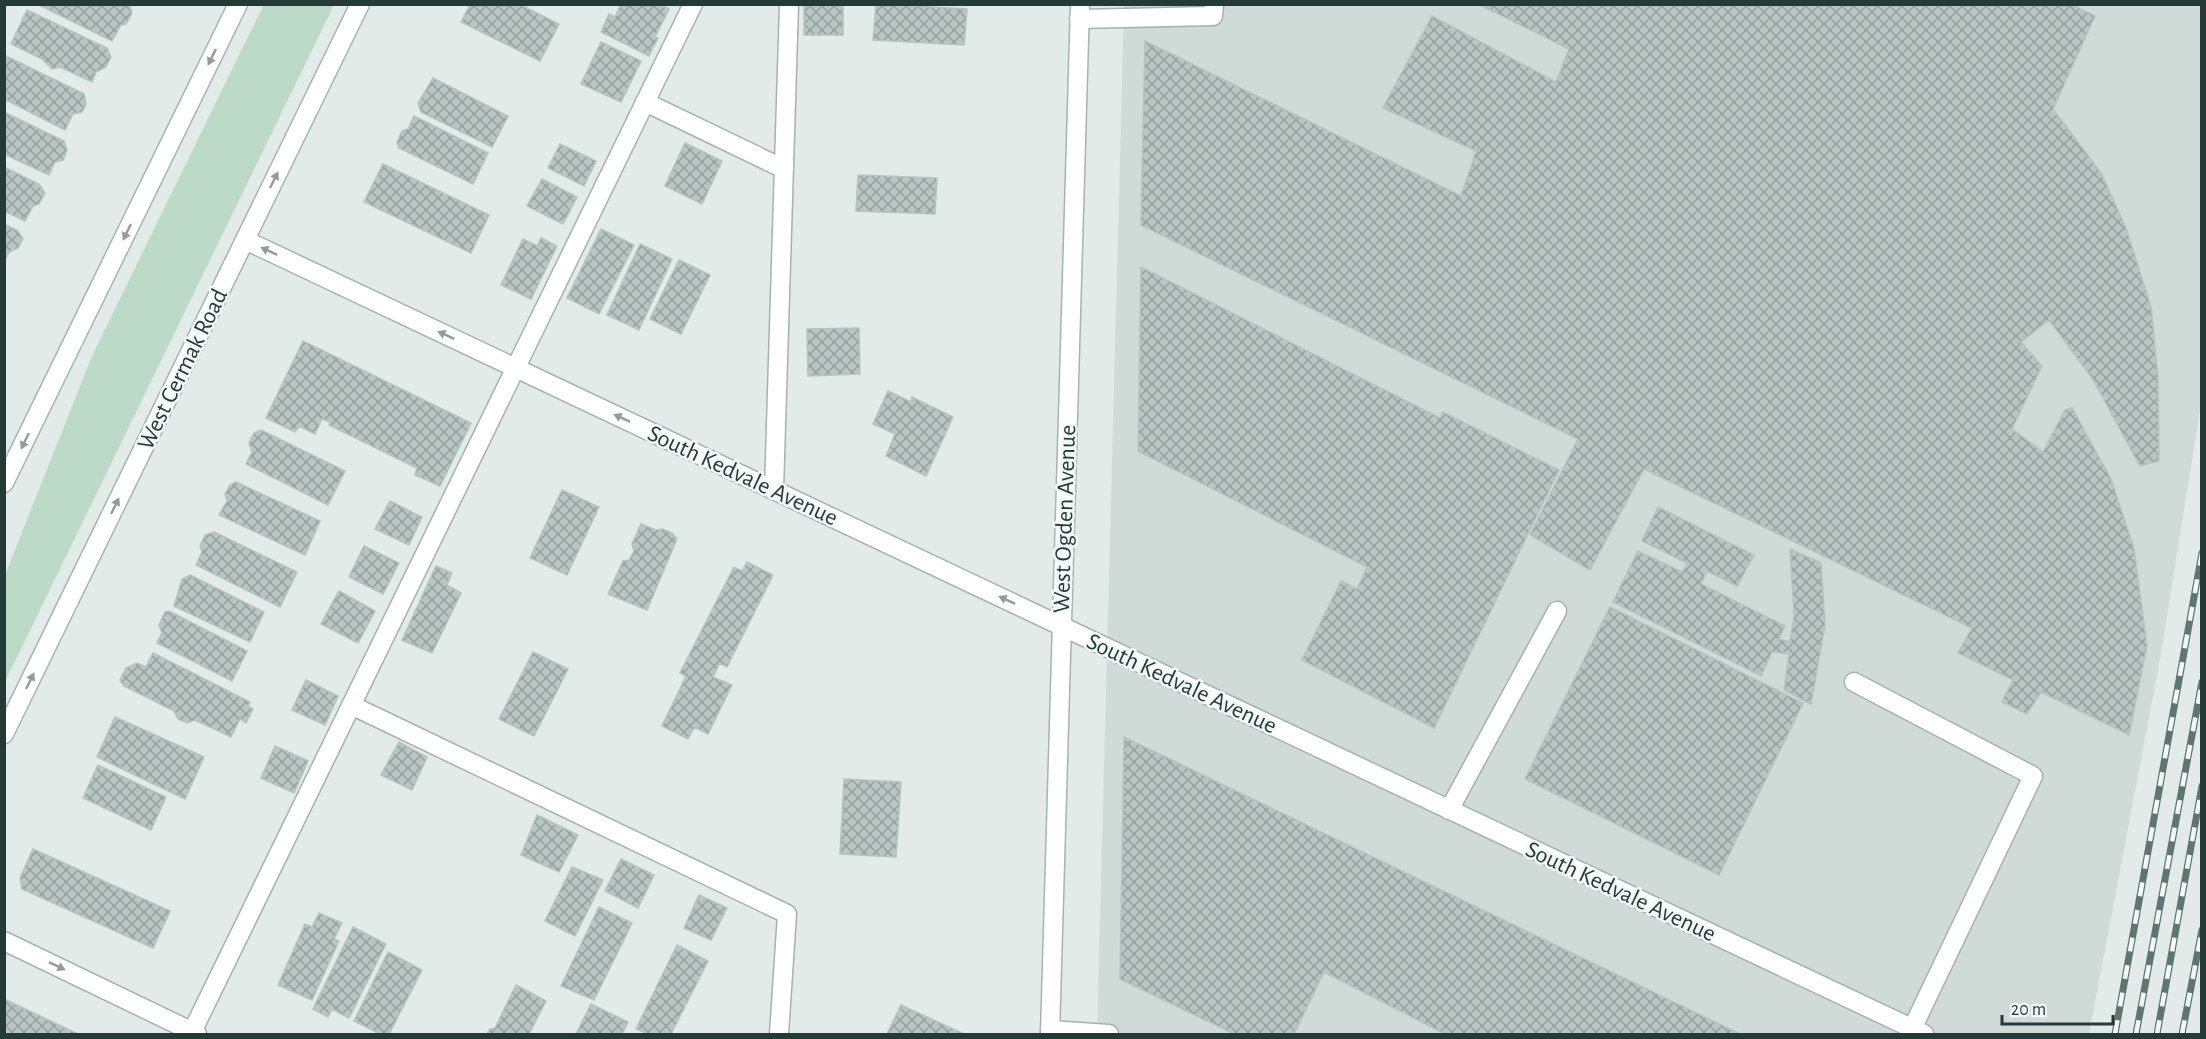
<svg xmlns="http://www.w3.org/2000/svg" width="2206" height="1039" font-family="'Alegreya Sans',sans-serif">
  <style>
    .built { fill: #d0dad7 }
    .grass { fill: #bddac8 }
    .building { fill: url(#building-cross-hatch); stroke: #b5c4bf; stroke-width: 1.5 }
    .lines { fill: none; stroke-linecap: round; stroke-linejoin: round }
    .service-casing { stroke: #a5b2af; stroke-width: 21 }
    .minor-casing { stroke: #a5b2af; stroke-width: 21 }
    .tertiary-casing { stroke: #a5b2af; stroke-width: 21 }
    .secondary-casing { stroke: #a2b5b1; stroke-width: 21 }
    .service { stroke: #fff; stroke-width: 18 }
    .minor { stroke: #fff; stroke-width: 18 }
    .tertiary { stroke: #fff; stroke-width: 18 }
    .secondary { stroke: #fff; stroke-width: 18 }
    .rail-casing { stroke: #5e7572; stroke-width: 7 }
    .rail { stroke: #f2f8f6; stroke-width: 4.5; stroke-dasharray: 14; stroke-linecap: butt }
    .oneway { fill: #929c9b }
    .labels { text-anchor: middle; stroke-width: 5; stroke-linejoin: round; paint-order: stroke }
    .street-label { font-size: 24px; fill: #243a37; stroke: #f2f8f6 }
  </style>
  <defs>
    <pattern id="building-cross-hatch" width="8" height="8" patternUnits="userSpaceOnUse" patternTransform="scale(1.5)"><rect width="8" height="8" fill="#b8c5c1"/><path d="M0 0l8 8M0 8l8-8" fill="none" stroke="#95a19e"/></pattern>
  </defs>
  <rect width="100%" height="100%" fill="#e2ebe8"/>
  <!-- built -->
  <path class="built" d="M1124 5H2201V405L2159 665 2089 1034H1097Z"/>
  <!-- grass -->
  <path class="grass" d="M264 4 334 5 5 682V575L92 356Z"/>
  <!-- building -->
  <path class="building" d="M37 4H129L132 13 126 24 121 25 112 41Z
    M467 4H519L559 24 540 61 461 22 469 7Z
    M621 4H660L669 9 655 37 658 38 649 56 601 32 609 14 615 17Z
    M876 4 967 9 964 45 873 40Z
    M1478 4H2071L2095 16 2053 109 2101 173 2126 228 2151 307 2158 378 2159 461 2140 466 2092 378 2049 320 2021 342 2042 366 2012 429 2043 452 2065 410 2072 408 2111 479 2134 549 2147 646 2129 735 2041 692 2027 714 2002 702 2013 680 1958 653 1972 628 1644 469 1590 570 1530 535 1578 439 1141 225 1145 41 1461 196 1476 151 1383 108 1432 16 1556 82 1569 49Z
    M843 5V35H804V6Z
    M27 10 107 48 111 57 106 67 96 72 92 82 60 67 52 69 42 59 11 44Z
    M601 42 641 61 621 102 581 84Z
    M4 55 84 94 86 104 82 112 73 114 65 130 4 99Z
    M433 78 508 116 492 147 421 112 418 103Z
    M4 112 64 141 67 150 63 160 55 162 49 175 4 154Z
    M414 116 488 153 473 184 399 148 397 142 402 131 408 129Z
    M685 143 722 161 702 204 665 186Z
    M560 144 596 161 584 186 548 168Z
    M383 164 489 215 471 253 364 202Z
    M4 167 39 184 45 193 39 204 33 206 25 221 4 211Z
    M858 175 937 178 935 214 856 211Z
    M542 179 577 197 563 224 527 206Z
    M4 224 18 231 23 239 18 248 9 252 4 263Z
    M601 229 634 245 599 314 567 298Z
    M541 238 557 246 531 299 501 285 523 239 537 246Z
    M640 244 672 259 639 330 607 315Z
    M679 260 710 275 681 334 650 319Z
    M1141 267 1440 418 1443 412 1559 470 1434 728 1302 660 1341 581 1357 589 1367 567 1138 451Z
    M859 328 860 374 808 376 807 329Z
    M303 341 471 423 440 486 415 475 417 468 329 425 330 422 322 419 315 434 299 426 295 432 266 418Z
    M888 391 911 402 912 397 953 417 926 476 886 456 895 434 873 424Z
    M261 430 345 471 328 505 246 464 252 452 249 443 254 433Z
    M236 482 320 521 305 555 219 515 227 501 225 494 230 485Z
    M562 490 599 507 567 575 530 558Z
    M390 501 422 517 409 545 375 529Z
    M1658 507 1754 555 1737 586 1707 571 1701 584 1785 626 1779 639 1790 642 1794 615 1790 549 1821 563 1825 625 1811 704 1784 690 1789 654 1772 652 1761 676 1613 602 1638 551 1682 572 1687 563 1642 541Z
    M641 524 656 530 663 529 672 533 677 539 647 610 608 594 623 561 629 560 634 551 632 544Z
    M214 532 297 572 280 607 196 565 202 552 200 546 205 535Z
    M364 546 399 563 383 594 349 577Z
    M747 562 773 575 727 667 720 663 713 677 732 685 708 734 694 727 688 739 662 726 686 676 680 673 734 567 742 571Z
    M436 566 452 573 447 585 461 593 432 653 402 640Z
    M190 575 264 612 250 642 174 606 182 579Z
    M339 591 375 611 358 643 321 624Z
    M1610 607 1803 703 1719 875 1525 779Z
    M169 611 247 651 232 681 157 643 162 633 159 625 165 612Z
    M533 652 568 669 534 736 499 719Z
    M153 653 250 702 248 706 253 709 246 723 240 719 231 737 195 720 187 723 178 719 174 711 124 686 120 680 126 668 137 663 146 667Z
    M306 680 338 696 325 725 292 710Z
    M115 717 204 757 185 799 97 757Z
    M1124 737 1740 1034H1445L1324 972 1294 1034H1234L1120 979Z
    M399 742 427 757 412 790 381 775Z
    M275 746 308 761 294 793 261 778Z
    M98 765 166 797 151 830 83 798Z
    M844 779 901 782 896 857 840 854Z
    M537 815 578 835 559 872 521 855Z
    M33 849 170 911 153 948 22 889 20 878Z
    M621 859 654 875 638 908 605 891Z
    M572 867 603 880 575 936 545 921Z
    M699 895 727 908 711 940 684 928Z
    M599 907 632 923 594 1000 561 986Z
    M319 913 342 923 334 939 339 941 312 1000 278 985 305 924 312 927Z
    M353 927 386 944 349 1018 332 1009 328 1017 313 1009Z
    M677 945 708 961 671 1034H649L636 1029Z
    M388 952 422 970 389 1034H380L354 1021Z
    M516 985 546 1001 529 1034H487L490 1029 495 1028Z
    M4 999 78 1034H4Z
    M591 1004 628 1022 622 1034H576Z
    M901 1005 964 1034H887Z"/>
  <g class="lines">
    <defs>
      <path id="service" d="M1079 19 1213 16 1214 4
        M645 102 784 169
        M774 490 789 4
        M1854 682 2033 776 1912 1029
        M351 705 787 914 779 1034
        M1449 810 1557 611
        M1050 1030 1109 1034
        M192 1032 693 4"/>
      <path id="minor" d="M245 240 1924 1034"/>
      <path id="tertiary" d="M4 941 197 1034"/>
      <path id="secondary" d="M4 483 238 4
        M4 734 360 4
        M1050 1034 1080 4"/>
    </defs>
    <!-- service casing -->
    <use href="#service" class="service-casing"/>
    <!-- minor casing -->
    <use href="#minor" class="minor-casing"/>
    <!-- tertiary casing -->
    <use href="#tertiary" class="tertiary-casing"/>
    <!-- secondary casing -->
    <use href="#secondary" class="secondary-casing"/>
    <!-- service -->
    <use href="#service" class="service"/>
    <!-- minor -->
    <use href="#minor" class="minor"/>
    <!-- tertiary -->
    <use href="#tertiary" class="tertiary"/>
    <!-- secondary -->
    <use href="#secondary" class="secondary"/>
    <defs>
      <path id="rail" d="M2115 1034 2202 553
        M2136 1034 2202 682
        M2157 1034 2202 786
        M2182 1034 2202 930"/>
    </defs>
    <!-- rail casing -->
    <use href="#rail" class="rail-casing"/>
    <!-- rail -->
    <use href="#rail" class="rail"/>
  </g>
  <!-- one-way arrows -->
  <defs><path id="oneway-solid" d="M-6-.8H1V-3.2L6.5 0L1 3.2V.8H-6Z" transform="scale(1.5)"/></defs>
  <g class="oneway">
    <use href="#oneway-solid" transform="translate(212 57) rotate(116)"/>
    <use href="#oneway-solid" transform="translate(274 180) rotate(-64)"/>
    <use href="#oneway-solid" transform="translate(127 232) rotate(116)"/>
    <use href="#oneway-solid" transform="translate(269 251) rotate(-155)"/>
    <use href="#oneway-solid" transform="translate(446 335) rotate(-155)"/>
    <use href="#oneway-solid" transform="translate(622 418) rotate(-155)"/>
    <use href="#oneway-solid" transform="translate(25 441) rotate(116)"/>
    <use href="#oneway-solid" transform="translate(115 506) rotate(-64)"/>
    <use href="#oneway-solid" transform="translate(1007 600) rotate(-155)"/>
    <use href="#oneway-solid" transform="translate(30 681) rotate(-64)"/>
    <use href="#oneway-solid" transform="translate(57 966) rotate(26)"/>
  </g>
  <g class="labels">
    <!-- street labels -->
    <g class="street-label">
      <text transform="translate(182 369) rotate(-64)" y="8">West Cermak Road</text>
      <text transform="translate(743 475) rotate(25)" y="8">South Kedvale Avenue</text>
      <text transform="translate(1064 519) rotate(-88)" y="8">West Ogden Avenue</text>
      <text transform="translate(1182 683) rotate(25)" y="8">South Kedvale Avenue</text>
      <text transform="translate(1621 891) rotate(25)" y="8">South Kedvale Avenue</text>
    </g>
  </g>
  <!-- border -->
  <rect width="2206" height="1039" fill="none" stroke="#243a37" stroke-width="12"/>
  <!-- scale -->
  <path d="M2002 1015v9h111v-9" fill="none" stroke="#243a37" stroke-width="3"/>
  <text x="2011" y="1015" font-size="18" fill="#243a37" stroke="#f2f8f6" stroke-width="4.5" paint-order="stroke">20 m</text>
</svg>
